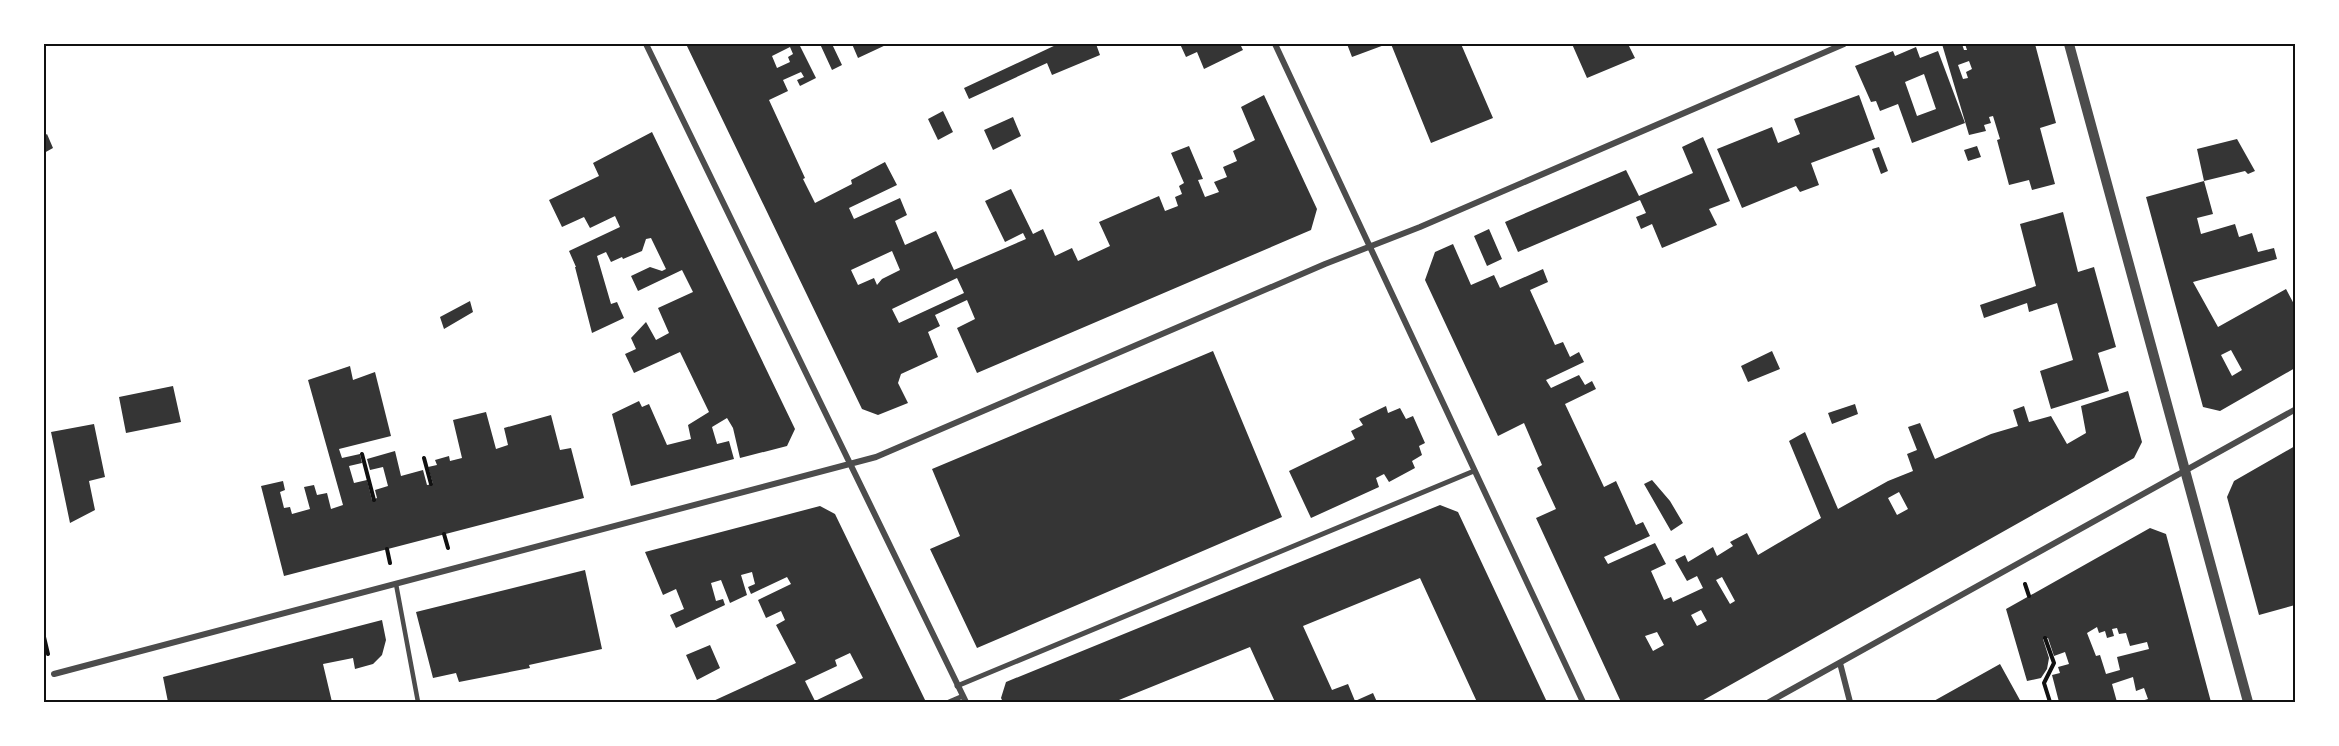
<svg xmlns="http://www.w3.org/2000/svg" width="2339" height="746" font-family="'Titillium Web',sans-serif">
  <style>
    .building { fill: #353535; fill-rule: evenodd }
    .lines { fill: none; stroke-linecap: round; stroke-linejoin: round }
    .path { stroke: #111; stroke-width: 4 }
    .service { stroke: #4c4c4c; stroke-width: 4.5 }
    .pedestrian { stroke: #4c4c4c; stroke-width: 5 }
    .minor { stroke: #4c4c4c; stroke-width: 6 }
    .tertiary { stroke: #4c4c4c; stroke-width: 10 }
    .neatline { fill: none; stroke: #111; stroke-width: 2 }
  </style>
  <rect width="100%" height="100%" fill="#fff"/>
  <!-- building -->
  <path class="building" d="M686 44H799L816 78 800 86 797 80 804 77 801 72 783 80 788 91 769 100 805 178 803 179 815 203 852 184 851 180 885 162 897 185 849 208 854 219 900 198 907 215 895 221 905 245 936 231 954 270 1026 239 1023 233 1005 242 985 201 1011 189 1033 234 1043 229 1055 256 1072 248 1078 261 1110 246 1099 222 1159 196 1165 211 1178 206 1175 197 1182 194 1179 186 1184 183 1171 153 1189 146 1203 179 1198 180 1205 197 1219 192 1214 182 1227 177 1223 167 1237 161 1233 151 1255 140 1241 107 1264 95 1317 209 1311 230 977 373 957 328 975 319 967 300 935 315 940 326 928 332 938 357 901 374 898 383 908 403 878 415 862 409ZM790 47 793 54 788 57 790 62 777 68 772 56ZM892 251 900 270 882 279 877 285 874 278 858 285 851 270ZM957 278 964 293 899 323 892 309Z
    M820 44H832L842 65 832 70Z
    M852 44H888L858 58Z
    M1058 44H1096L1100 55 1052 75 1047 63 969 99 964 88Z
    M1180 44H1240L1243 50 1204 69 1197 52 1186 57Z
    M1347 44H1387L1352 57Z
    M1391 44H1461L1493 118 1431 143Z
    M1572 44H1628L1635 58 1587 78Z
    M1942 44H1962L1964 50H1967L1965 44H2035L2056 123 2040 128 2055 184 2032 190 2029 180 2009 185 1997 140 2000 139 1993 116 1989 117 1991 123 1984 125 1986 131 1969 135ZM1969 61 1972 69 1966 72 1968 78 1963 79 1958 65Z
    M1916 47 1920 58 1938 51 1965 123 1912 143 1898 104 1880 111 1876 101 1871 102 1855 66 1893 51 1895 56ZM1924 74 1936 109 1917 116 1905 82Z
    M1859 95 1875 139 1811 163 1819 185 1800 192 1796 186 1742 208 1717 149 1772 127 1778 143 1800 134 1794 119Z
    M943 111 953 132 938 140 928 119Z
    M1013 117 1021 136 993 150 984 130Z
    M652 132 795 429 787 446 740 458 733 428 727 418 712 427 717 444 729 441 734 459 631 486 612 414 639 401 642 407 649 404 667 445 691 439 688 425 709 412 680 352 634 373 625 354 636 349 631 338 646 322 656 340 669 333 658 308 693 292 682 270 638 291 631 276 650 267 662 271 666 269 651 238 646 239 642 251 623 259 622 257 611 262 606 252 597 256 611 304 617 302 624 318 592 333 575 267H576L569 251 620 227 615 216 590 228 584 217 562 227 549 200 599 176 593 163Z
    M47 134 53 148 44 153V136Z
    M1703 137 1730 201 1709 209 1717 225 1662 248 1652 224 1641 229 1636 217 1646 213 1640 200 1518 252 1505 222 1626 170 1639 196 1693 173 1682 147Z
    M2237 139 2255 171 2248 174 2245 171 2204 181 2197 149Z
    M1977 146 1981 157 1968 161 1964 150Z
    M1879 147 1888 171 1881 174 1872 149Z
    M2204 181 2213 214 2197 218 2201 234 2235 224 2239 237 2252 233 2258 252 2274 248 2277 259 2193 282 2218 327 2286 289 2295 306V368L2220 411 2203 407 2146 197ZM2231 350 2242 370 2232 376 2221 355Z
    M2063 212 2078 272 2094 267 2116 347 2098 353 2109 391 2051 409 2040 371 2073 360 2057 303 2029 312 2027 303 1984 318 1980 305 2036 286 2020 224Z
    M1489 229 1502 259 1487 266 1474 236Z
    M1453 244 1471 285 1494 275 1500 288 1543 269 1548 282 1530 290 1555 345 1563 342 1570 357 1579 352 1584 362 1546 380 1551 388 1579 375 1585 385 1592 381 1596 389 1565 404 1604 487 1616 481 1636 525 1643 522 1650 536 1604 557 1608 564 1655 543 1666 564 1651 571 1664 600 1671 597 1673 602 1703 588 1697 576 1687 581 1675 560 1685 555 1688 562 1713 547 1717 556 1733 546 1730 542 1747 533 1758 555 1821 518 1789 441 1805 432 1838 509 1888 481 1913 471 1907 454 1917 450 1908 427 1920 423 1935 459 1991 434 2018 426 2013 410 2024 406 2029 422 2051 416 2067 444 2086 433 2081 406 2128 391 2142 442 2134 458 1700 702H1621L1536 518 1556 509 1537 468 1542 465 1524 423 1498 436 1425 280 1435 252ZM1899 492 1908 509 1897 515 1888 498ZM1722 577 1735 601 1730 604 1716 580ZM1701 610 1707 621 1697 626 1691 615ZM1657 632 1664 645 1653 651 1645 636Z
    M470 301 473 312 444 329 440 317Z
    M1213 351 1282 517 977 648 930 549 960 536 932 469Z
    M1772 351 1780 369 1748 382 1741 366Z
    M350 366 353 380 375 372 391 436 339 449 342 458 360 454 362 463 349 466 354 483 367 480 372 500 377 498 375 490 388 486 383 467 370 470 367 459 395 451 401 476 423 470 427 485 433 484 428 467 437 465 435 460 449 456 450 461 462 458 453 420 486 412 496 449 508 445 504 428 551 415 560 450 571 448 584 498 284 576 261 486 283 481 285 490 280 492 284 508 290 507 292 514 310 509 304 487 314 485 317 495 327 493 331 509 343 505 308 380Z
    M173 386 181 422 126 433 119 397Z
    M1855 404 1858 414 1832 424 1828 413Z
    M1386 406 1388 413 1400 408 1406 419 1413 416 1425 443 1419 446 1422 455 1412 461 1415 468 1389 482 1384 474 1376 478 1379 487 1311 518 1289 471 1355 439 1351 431 1363 425 1359 419Z
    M94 424 105 477 89 481 95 510 70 523 51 432Z
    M2295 446V605L2259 615 2227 497 2234 481Z
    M1652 480 1670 501 1683 523 1671 531 1644 484Z
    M1440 505 1458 512 1547 702H1477L1420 578 1303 626 1332 690 1348 684 1355 701 1373 693 1377 702H1275L1250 647 1114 702H1003L1001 698 1006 682Z
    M820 506 835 514 926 702H711L796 663 776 625 785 620 781 611 766 618 758 600 791 584 787 577 751 594 748 587 755 584 752 572 741 575 747 595 730 603 721 580 711 583 716 601 723 599 725 605 676 628 670 615 684 609 676 589 663 595 645 552ZM850 653 863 678 815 701 805 681 837 666 835 660Z
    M2150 528 2166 534 2211 702H2138L2148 699 2144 688 2136 691 2133 677 2112 684 2117 702H2059L2052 675 2060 673 2058 667 2069 664 2065 652 2054 656 2048 638 2043 639 2049 658 2047 669 2041 678 2027 681 2006 609ZM2097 627 2099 633 2105 631 2107 638 2114 636 2112 629 2117 628 2119 634 2126 633 2130 646 2147 642 2149 649 2117 657 2120 670 2106 674 2100 655 2096 656 2087 633Z
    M585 570 602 649 529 665 530 668 459 682 456 673 433 678 416 612Z
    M382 620 386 640 382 655 373 664 355 669 353 658 323 664 332 702H168L163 677Z
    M710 645 720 668 697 680 686 655Z
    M2000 664 2021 702H1932Z"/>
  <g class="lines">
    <!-- path -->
    <path class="path" d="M362 454 374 500
      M424 458 431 484
      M444 534 448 548
      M387 549 390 563
      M2025 584 2029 596
      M44 637 48 654
      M2045 638 2054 663 2044 683 2050 702"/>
    <!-- service -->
    <path class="service" d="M396 584 418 702"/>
    <!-- pedestrian -->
    <path class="pedestrian" d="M957 686 1474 471
      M949 702 963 696"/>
    <!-- minor -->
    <path class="minor" d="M646 44 966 702
      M1275 44 1583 702
      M1840 663 1850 702
      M54 674 876 457 1325 264 1420 227 1844 44
      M1769 702 2296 409"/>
    <!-- tertiary -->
    <path class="tertiary" d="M2069 44 2248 702"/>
  </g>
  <!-- border -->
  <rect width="2339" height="746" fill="none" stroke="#ffffff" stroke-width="90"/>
  <rect x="45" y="45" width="2249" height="656" class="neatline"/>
</svg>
